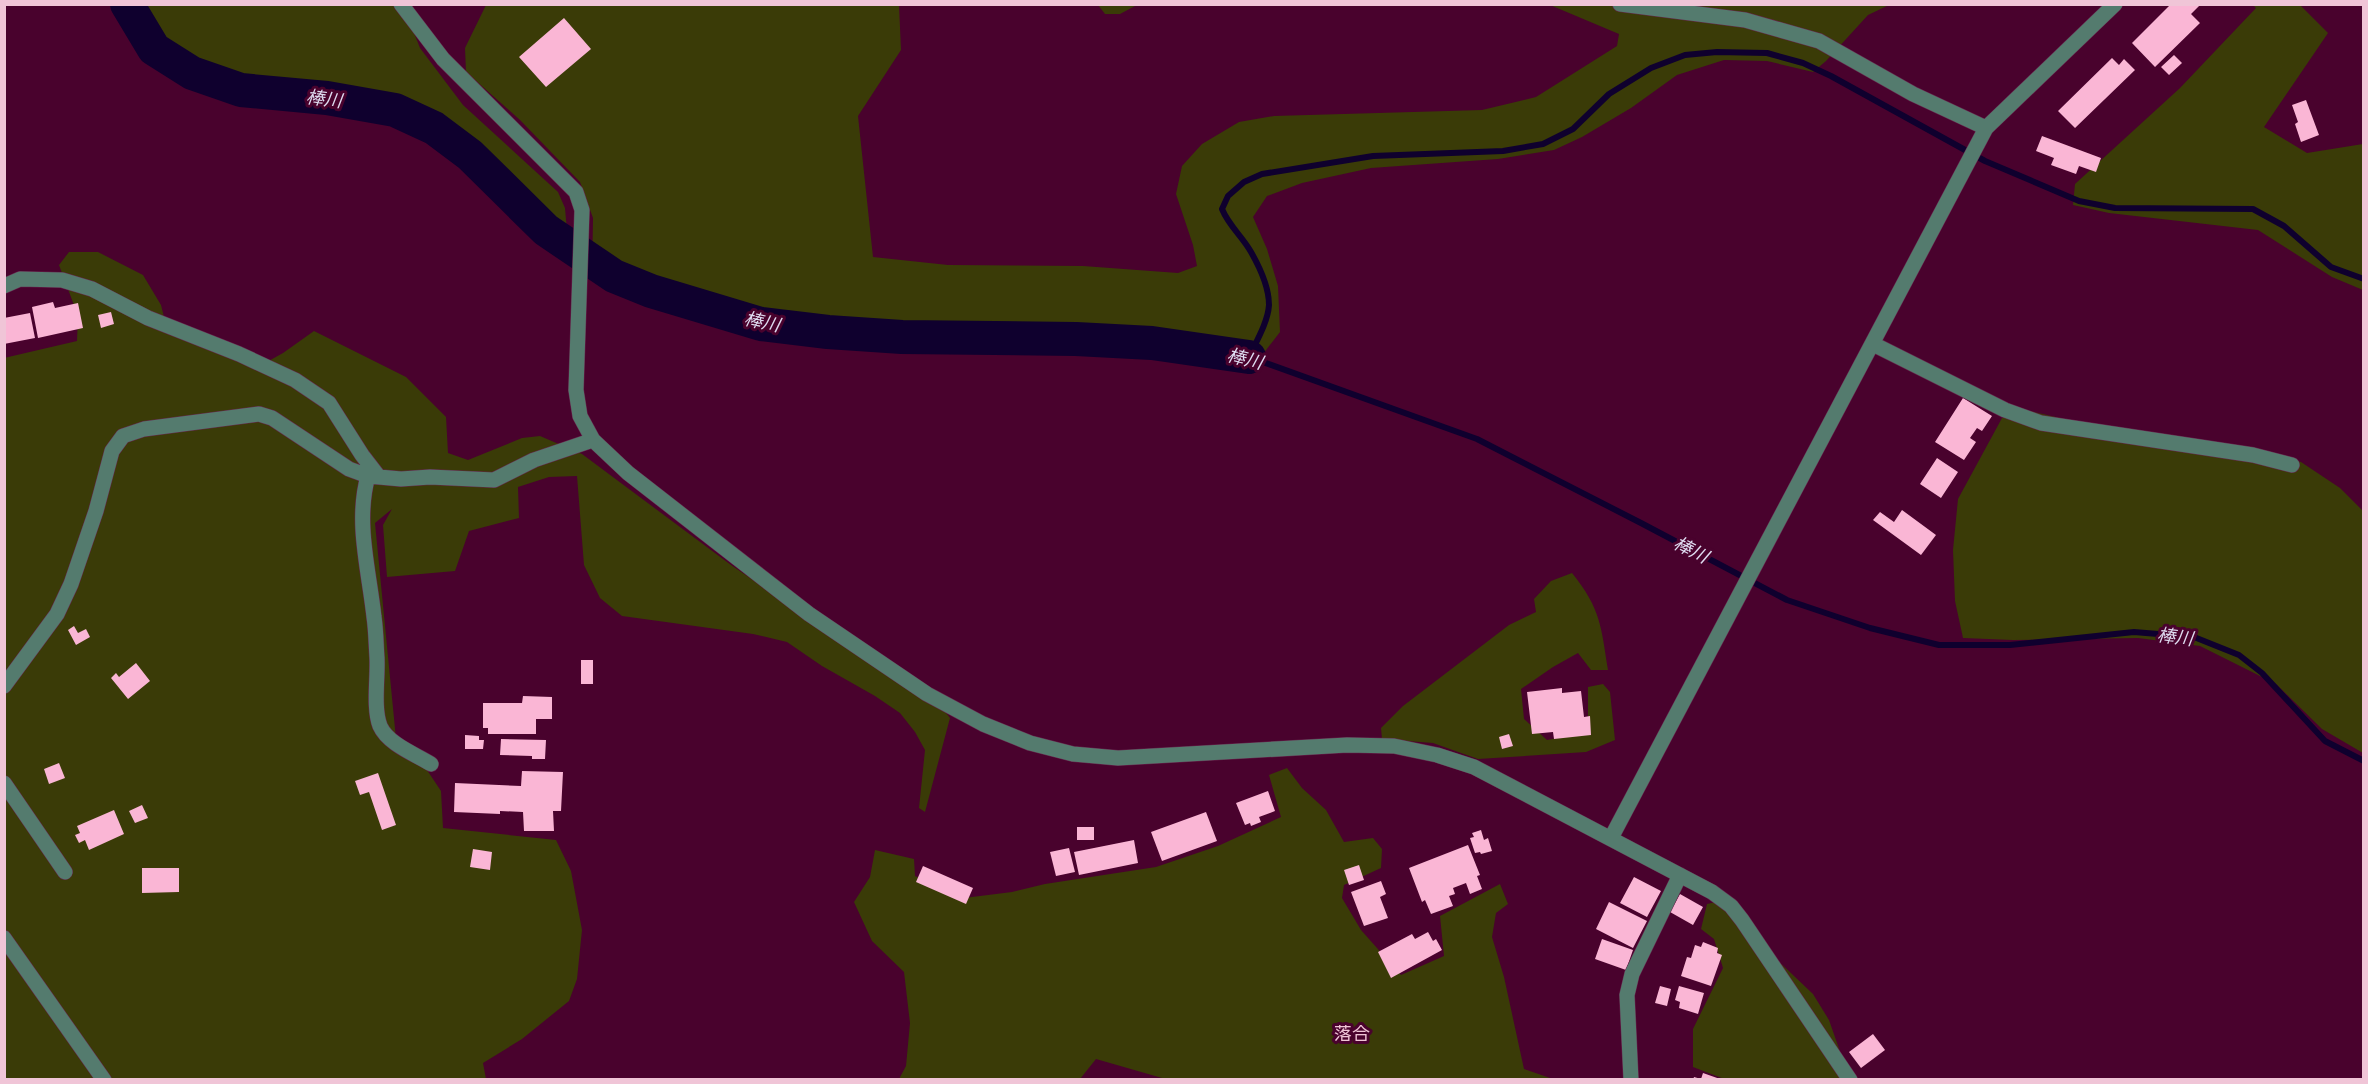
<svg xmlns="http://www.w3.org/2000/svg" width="2368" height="1084" font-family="'Archivo Narrow','Noto Sans JP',sans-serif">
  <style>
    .green { fill: #3a3b07 }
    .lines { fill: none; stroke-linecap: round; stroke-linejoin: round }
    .stream { stroke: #0f002e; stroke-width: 6 }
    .river { stroke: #0f002e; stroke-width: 34 }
    .building { fill: #fab6d5 }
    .minor-casing { stroke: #67254c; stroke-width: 16 }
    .minor { stroke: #547b6e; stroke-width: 15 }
    .labels { text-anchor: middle; stroke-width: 6; stroke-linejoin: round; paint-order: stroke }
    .water-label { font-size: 18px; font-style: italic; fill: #e0ddf2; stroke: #49022d }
    .neighbourhood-label { font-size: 18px; fill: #f0c5d7; stroke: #49022d }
  </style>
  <rect width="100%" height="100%" fill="#49022d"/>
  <!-- green -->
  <path class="green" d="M144 5H403L420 48 463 105 558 192 565 208 567 231 562 235 547 223 481 158 445 128 404 106 352 94 246 82 208 70 168 49Z
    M486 5H899L901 50 858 116 873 257 948 265 1083 266 1178 273 1197 266 1193 245 1176 194 1182 166 1202 144 1239 122 1274 116 1482 110 1536 97 1617 46 1619 34 1550 5H1889L1868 15 1826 61 1813 72 1767 61 1724 60 1677 75 1631 108 1582 137 1554 150 1498 159 1371 168 1302 183 1267 196 1253 217 1267 249 1278 286 1280 332 1263 354 1248 363 1152 352 1080 348H883L823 342 701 313 611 285 592 277 593 218 580 182 520 120 466 72 465 48Z
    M1098 5H1137L1120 14H1105Z
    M2253 5H2300L2328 33 2264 127 2307 153 2363 144V290L2332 277 2258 230 2109 213 2073 205 2075 184 2180 88 2256 8Z
    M69 252H98L143 275 161 305 168 333 256 368 283 353 314 331 406 377 446 417 448 453 468 460 522 438 540 436 582 454 731 565 943 709 950 718 925 812 919 808 925 750 915 732 900 713 875 696 822 666 787 642 753 634 622 616 600 598 584 565 577 476 549 477 518 487 519 518 469 531 455 571 387 577 383 525 392 509 375 523 397 749 425 767 441 791 443 828 556 840 571 871 582 930 577 979 569 1001 522 1039 483 1063 486 1079H5L4 358 77 341 78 316 59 265Z
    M2030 411 2069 420 2255 450 2301 462 2340 488 2363 511V753L2322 729 2276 684 2200 646 2138 638 2013 640 1963 638 1955 601 1953 550 1958 499 2002 418Z
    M1572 573C1601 609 1601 626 1608 670H1591L1578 653 1553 667 1521 689 1524 719 1547 740 1588 732V687L1603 684 1610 692 1615 740 1586 752 1478 759 1433 743 1382 739 1381 728 1403 706 1509 625 1536 612 1534 599 1551 581Z
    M1287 768 1302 788 1326 810 1344 842 1373 838 1382 849 1381 868 1344 885 1342 898 1361 930 1401 975 1444 956 1440 916 1500 884 1508 904 1496 913 1492 937 1504 977 1524 1069 1553 1079 1169 1080 1096 1059 1080 1079H899L906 1066 910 1023 904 972 872 941 854 902 870 877 875 850 914 859 915 876 964 898 1012 892 1045 884 1156 867 1218 846 1281 817 1269 775Z
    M1716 902 1813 994 1829 1020 1850 1080H1727L1693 1067V1029L1723 968 1714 939 1701 929 1707 904Z"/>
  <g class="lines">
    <!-- stream -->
    <path class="stream" d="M2364 279 2331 267 2284 226 2253 209 2115 208 2079 201 1985 161 1831 76 1803 63 1767 53 1717 52 1685 55 1651 68 1609 94 1573 129 1543 144 1503 151 1373 156 1262 174 1244 182 1228 196 1222 209C1229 226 1242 236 1251 252 1259 266 1269 288 1269 305 1268 322 1256 342 1249 357L1477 439 1641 523 1787 600 1870 628 1939 645H2010L2134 632 2194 637 2239 655 2262 673 2325 741 2364 761"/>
    <!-- river -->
    <path class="river" d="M127 4 154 49 192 73 241 90 327 98 395 110 434 128 470 155 546 230 614 276 651 291 761 324 828 332 902 337 1076 339 1152 343 1249 357"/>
  </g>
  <!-- building -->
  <path class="building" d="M2171 4H2201L2191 14 2200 23 2155 67 2132 43Z
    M564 18 591 49 546 87 519 57Z
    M2174 55 2182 63 2169 75 2161 67Z
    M2112 58 2119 65 2124 59 2135 70 2075 128 2058 111Z
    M2306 100 2319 135 2301 142 2295 124 2298 122 2292 105Z
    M2042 136 2101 158 2096 172 2079 166 2076 174 2051 165 2054 158 2036 151Z
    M53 302 55 308 78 303 83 328 38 338 32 307Z
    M111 312 114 324 101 328 98 315Z
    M30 313 35 338 4 344V318Z
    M1963 398 1992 416 1982 431 1977 428 1970 438 1976 442 1964 460 1935 442Z
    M1937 458 1958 472 1941 498 1920 484Z
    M1902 510 1936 535 1921 555 1873 520 1880 512 1894 522Z
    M74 626 78 633 86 629 90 637 76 645 68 630Z
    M581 660H593V684H581Z
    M136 663 150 681 128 699 111 678 116 673 119 677Z
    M1562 688V693L1581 691 1584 717 1590 716 1591 735 1554 739 1553 732 1532 734 1527 692Z
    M523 696 552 697V719H536V734H488V728H483V703H522Z
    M1509 734 1513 746 1502 749 1499 737Z
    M465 735 479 736V740H484L483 749H465Z
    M501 739 546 740 545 759H532V756L500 755Z
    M59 763 65 778 49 784 44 769Z
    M522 771 563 772 561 811H553L554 831H524L523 812 500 811V814L454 812 455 783 521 786Z
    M378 773 396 825 382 830 369 792 360 795 355 781Z
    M1268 791 1275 811 1259 817 1261 822 1251 826 1250 823 1245 825 1236 803Z
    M142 805 148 818 135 823 129 811Z
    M114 810 124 834 89 850 85 840 79 843 75 835 80 833 77 826Z
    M1206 812 1217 841 1162 861 1151 832Z
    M1077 827H1094V840H1077Z
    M1481 830 1484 840 1488 838 1492 851 1481 854 1480 852 1475 853 1470 838 1474 837 1472 833Z
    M1134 840 1138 863 1079 875 1074 852Z
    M1468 845 1480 875 1477 876 1482 889 1470 894 1466 883 1453 888 1455 894 1449 896 1453 906 1431 914 1425 900 1422 902 1409 868Z
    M1069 848 1075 872 1056 876 1050 852Z
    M473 849 492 852 490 870 470 867Z
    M1359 865 1364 880 1349 885 1344 870Z
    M923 866 973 888 966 904 916 882Z
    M142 868H179V892L142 893Z
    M1634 877 1661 891 1647 917 1620 903Z
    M1381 881 1386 894 1380 897 1388 918 1364 926 1351 892Z
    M1680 894 1703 907 1693 925 1670 912Z
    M1609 902 1647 921 1633 948 1596 929Z
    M1428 932 1433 941 1436 939 1442 950 1391 978 1378 952 1412 934 1415 939Z
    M1602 939 1633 950 1626 970 1595 959Z
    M1703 942 1718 948 1717 953 1722 955 1711 986 1681 976 1687 957 1691 958 1695 945 1701 947Z
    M1660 986 1671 989 1667 1006 1655 1003Z
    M1679 986 1704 993 1698 1014 1679 1008 1680 1002 1675 1000Z
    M1873 1034 1885 1050 1861 1068 1849 1052Z
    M1703 1073 1720 1079V1080H1693L1694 1077 1701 1079Z"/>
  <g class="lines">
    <defs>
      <path id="minor" d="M401 4 443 59 576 192 582 210 576 390 580 416 593 440 628 473 809 614 927 694 983 724 1030 743 1073 754 1118 758 1347 745 1394 746 1437 755 1474 767 1712 892 1731 906 1742 920 1850 1080
        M1620 4 1745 20 1819 41 1913 94 1986 128
        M4 286 20 279 62 280 92 289 148 318 239 354 295 380 329 403 362 455 379 477
        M1873 344 2005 410 2041 423 2253 455 2292 465
        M368 476C355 522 369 570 374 617 376 630 376 644 377 658 378 678 373 708 380 726 388 744 415 754 431 764
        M4 686 57 614 71 584 96 511 112 451 123 436 144 429 259 414 272 418 349 469 368 476 401 479 430 477 494 480 534 460 593 440
        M4 783 65 872
        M1611 838 1986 128 2115 4
        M4 938 104 1080
        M1631 1080 1627 995 1632 974 1680 875"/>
    </defs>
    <!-- minor casing -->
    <use href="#minor" class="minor-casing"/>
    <!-- minor -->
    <use href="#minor" class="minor"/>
  </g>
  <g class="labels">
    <!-- water labels -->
    <g class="water-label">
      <text transform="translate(324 99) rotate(7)" y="6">棒川</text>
      <text transform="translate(762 322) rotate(12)" y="6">棒川</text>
      <text transform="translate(1245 359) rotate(14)" y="6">棒川</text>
      <text transform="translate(1691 550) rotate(27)" y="6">棒川</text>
      <text transform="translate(2175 637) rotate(7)" y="6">棒川</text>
    </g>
    <!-- neighbourhood labels -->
    <g class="neighbourhood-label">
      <text x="1352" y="1040">落合</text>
    </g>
  </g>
  <!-- border -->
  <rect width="2368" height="1084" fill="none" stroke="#f0c5d7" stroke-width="12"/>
</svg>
